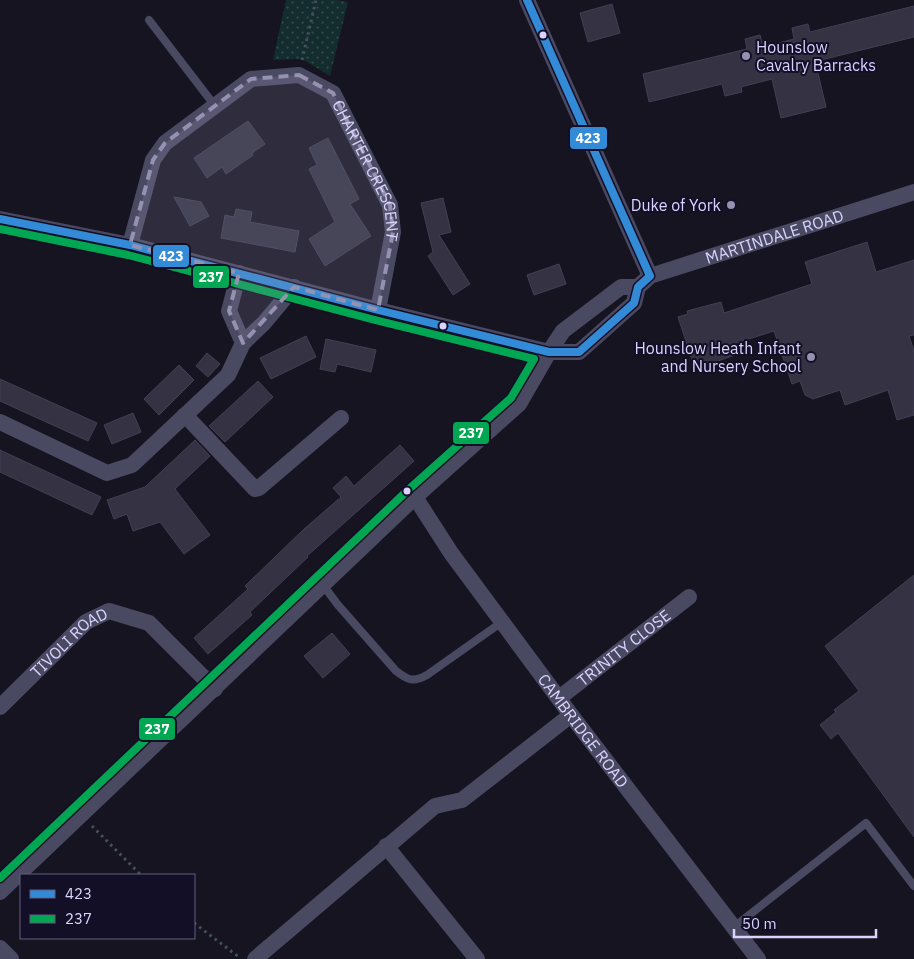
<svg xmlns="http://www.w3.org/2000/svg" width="914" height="959" font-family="'IBM Plex Sans',sans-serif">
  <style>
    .green { fill: url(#green-dots) }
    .building { fill: #343243; stroke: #433f54 }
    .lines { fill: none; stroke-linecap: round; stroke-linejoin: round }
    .path { stroke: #44505f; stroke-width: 3; stroke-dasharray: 2.5 4; stroke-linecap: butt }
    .lane { stroke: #4a4962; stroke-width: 8 }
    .street { stroke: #4a4962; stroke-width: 16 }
    .bus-1-casing { stroke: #130f26; stroke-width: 11 }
    .bus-2-casing { stroke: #130f26; stroke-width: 11 }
    .bus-1 { stroke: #338bd7; stroke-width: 8 }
    .bus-2 { stroke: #00a651; stroke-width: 8 }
    .marked { fill: #9591b1; fill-opacity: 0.2; stroke: #9591b1; stroke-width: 4; stroke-dasharray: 10 6; stroke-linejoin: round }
    .bus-dot { fill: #d9d4ff; stroke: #130f26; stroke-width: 2 }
    .poi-dot { fill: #9591b1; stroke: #130f26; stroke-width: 2 }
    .labels { text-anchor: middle; stroke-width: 4; stroke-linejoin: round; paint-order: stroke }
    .poi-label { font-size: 16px; fill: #d9d4ff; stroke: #130f26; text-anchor: end }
    .street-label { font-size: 16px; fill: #d9d4ff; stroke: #130f26 }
    .line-badge { stroke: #130f26; stroke-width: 2 }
    .badge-label { font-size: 14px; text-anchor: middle; font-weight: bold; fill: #fff }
  </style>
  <defs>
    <pattern id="green-dots" width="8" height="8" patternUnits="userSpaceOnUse" patternTransform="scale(1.25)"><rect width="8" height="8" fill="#132c2d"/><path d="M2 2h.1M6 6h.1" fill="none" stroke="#354a4c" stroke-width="1.8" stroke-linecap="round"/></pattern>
  </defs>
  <rect width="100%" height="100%" fill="#161421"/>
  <!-- green -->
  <path class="green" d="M286 0H337L348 2 330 76 302 59 273 60Z"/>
  <!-- building -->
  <path class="building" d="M612 4 620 33 588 42 580 13Z
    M914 6V37L817 61 819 69H817L826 107 781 118 772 79 741 87 742 92 725 96 722 84 649 102 643 74 747 49 745 39 760 35 763 47 794 39 792 28 808 24 810 32Z
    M248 121 265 144 252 153 253 155 226 174 222 167 207 178 194 158Z
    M328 138 359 199 350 204 371 236 325 266 309 239 335 222 309 169 317 165 309 148Z
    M174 197 201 202 209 216 190 226Z
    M443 198 451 232 439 235 470 284 453 295 428 256 433 252 421 203Z
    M236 209 252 212 250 222 299 231 295 252 221 238 225 215 234 217Z
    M867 242 876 272 914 260V335L909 336 914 351V415L897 420 888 390 845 405 840 390 813 399 805 395 800 381 792 384 774 331 733 344 735 355 695 369 678 317 688 314 687 311 721 302 724 313 812 284 805 262Z
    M559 264 566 284 534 295 527 275Z
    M306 336 316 357 271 379 260 358Z
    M326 339 376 350 371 372 337 364 335 372 320 369Z
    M207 353 220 364 208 377 196 366Z
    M179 365 194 380 159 415 144 399Z
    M0 379 97 423 88 441 0 401Z
    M258 381 273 397 225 442 209 426Z
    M133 413 141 432 112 444 104 425Z
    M195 440 210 456 175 489 210 535 184 554 160 522 133 531 127 514 114 519 107 500 145 487Z
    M400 445 414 461 307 556 308 557 250 612 252 615 208 654 194 638 248 589 245 586 304 529 341 497 333 488 346 476 354 486Z
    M0 450 101 497 92 515 0 472Z
    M914 575V837L838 733 831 739 820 725 836 712 834 710 859 691 825 646Z
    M332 633 350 654 323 678 304 656Z"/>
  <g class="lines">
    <!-- path -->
    <path class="path" d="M302 60 316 0
      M92 826 141 875
      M194 923 239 957"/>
    <!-- lane -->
    <path class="lane" d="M149 20 215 106
      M323 585 338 605 396 671C408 680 413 683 427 675L502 622
      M734 927 866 823 914 886"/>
    <!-- street -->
    <g class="street">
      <path d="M527 0 650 276"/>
      <path id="s1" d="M0 219 130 245 378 310 549 352H579L634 303 638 287 650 276 914 192"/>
      <path id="s2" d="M130 245 153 160 165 143 251 79 299 75 333 93 390 205 393 232 378 310"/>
      <path d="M243 343 264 323 294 287"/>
      <path d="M185 415 255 489 259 488 341 418"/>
      <path d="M0 422 107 473 132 465 228 375 243 343 229 311 239 273"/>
      <path id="s3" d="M415 497 451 553 571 715 758 959"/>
      <path id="s4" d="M559 698 689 597"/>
      <path id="s5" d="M0 707 86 622 109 611 149 623 215 689"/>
      <path d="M386 846 477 959"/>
      <path d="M0 892 415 497 519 404 549 352 563 331 621 287H638"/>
      <path d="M0 948 11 959"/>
      <path d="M255 959 435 806 462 800 571 715"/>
    </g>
    <defs>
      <path id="bus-1" d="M527 0 650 276
        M0 219 130 245 378 310 549 352H579L634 303 638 287 650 276"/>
      <path id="bus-2" d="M0 229 128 255 375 320 534 359 511 398 408 490 0 878"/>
    </defs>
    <!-- bus-1 casing -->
    <use href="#bus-1" class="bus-1-casing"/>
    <!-- bus-2 casing -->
    <use href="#bus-2" class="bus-2-casing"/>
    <!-- bus-1 -->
    <use href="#bus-1" class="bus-1"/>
    <!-- bus-2 -->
    <use href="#bus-2" class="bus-2"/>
  </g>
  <!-- marked area -->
  <path class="marked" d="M299 75 333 93 390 205 393 232 378 310 294 287 243 343 229 311 239 273 130 245 153 160 165 143 251 79Z"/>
  <!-- markers -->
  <g class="bus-dot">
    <circle cx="543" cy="35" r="4.5"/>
    <circle cx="443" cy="326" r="4.5"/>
    <circle cx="407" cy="491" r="4.5"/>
  </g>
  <g class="poi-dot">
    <circle cx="746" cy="56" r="5"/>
    <circle cx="731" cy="205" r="5"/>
    <circle cx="811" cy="357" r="5"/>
  </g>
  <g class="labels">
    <!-- poi labels -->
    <g class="poi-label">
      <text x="756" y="53" text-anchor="start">Hounslow<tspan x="756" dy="18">Cavalry Barracks</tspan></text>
      <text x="721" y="211">Duke of York</text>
      <text x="801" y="354">Hounslow Heath Infant<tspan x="801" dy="18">and Nursery School</tspan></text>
    </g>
    <!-- street labels -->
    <g class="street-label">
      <text dy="6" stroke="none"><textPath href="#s2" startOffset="388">CHARTER CRESCENT</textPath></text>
      <text dy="6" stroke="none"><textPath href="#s1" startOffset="832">MARTINDALE ROAD</textPath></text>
      <text dy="6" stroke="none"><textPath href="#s5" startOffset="95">TIVOLI ROAD</textPath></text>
      <text dy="6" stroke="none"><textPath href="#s4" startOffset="82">TRINITY CLOSE</textPath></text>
      <text dy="6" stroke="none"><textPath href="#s3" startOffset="288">CAMBRIDGE ROAD</textPath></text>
    </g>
  </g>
  <g class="line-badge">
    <rect x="569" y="126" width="39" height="24" rx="5" fill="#338bd7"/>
    <rect x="152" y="244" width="38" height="24" rx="5" fill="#338bd7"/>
    <rect x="192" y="265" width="38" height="24" rx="5" fill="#00a651"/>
    <rect x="452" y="421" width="38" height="24" rx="5" fill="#00a651"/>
    <rect x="138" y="717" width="38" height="24" rx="5" fill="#00a651"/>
  </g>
  <g class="badge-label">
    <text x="588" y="143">423</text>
    <text x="171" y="261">423</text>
    <text x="211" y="282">237</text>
    <text x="471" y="438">237</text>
    <text x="157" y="734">237</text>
  </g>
  <!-- legend -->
  <rect x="20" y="874" width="175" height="65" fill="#130f26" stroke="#625e7d"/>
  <rect x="30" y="890" width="25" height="8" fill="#338bd7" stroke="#625e7d"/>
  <text x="65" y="899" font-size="15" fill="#d9d4ff">423</text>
  <rect x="30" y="915" width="25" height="8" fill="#00a651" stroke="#625e7d"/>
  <text x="65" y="924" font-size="15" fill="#d9d4ff">237</text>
  <!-- scale -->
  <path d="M734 929v8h142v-8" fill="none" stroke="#d9d4ff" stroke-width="2.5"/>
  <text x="742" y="929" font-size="15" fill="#d9d4ff" stroke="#130f26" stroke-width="4" paint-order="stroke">50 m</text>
</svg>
